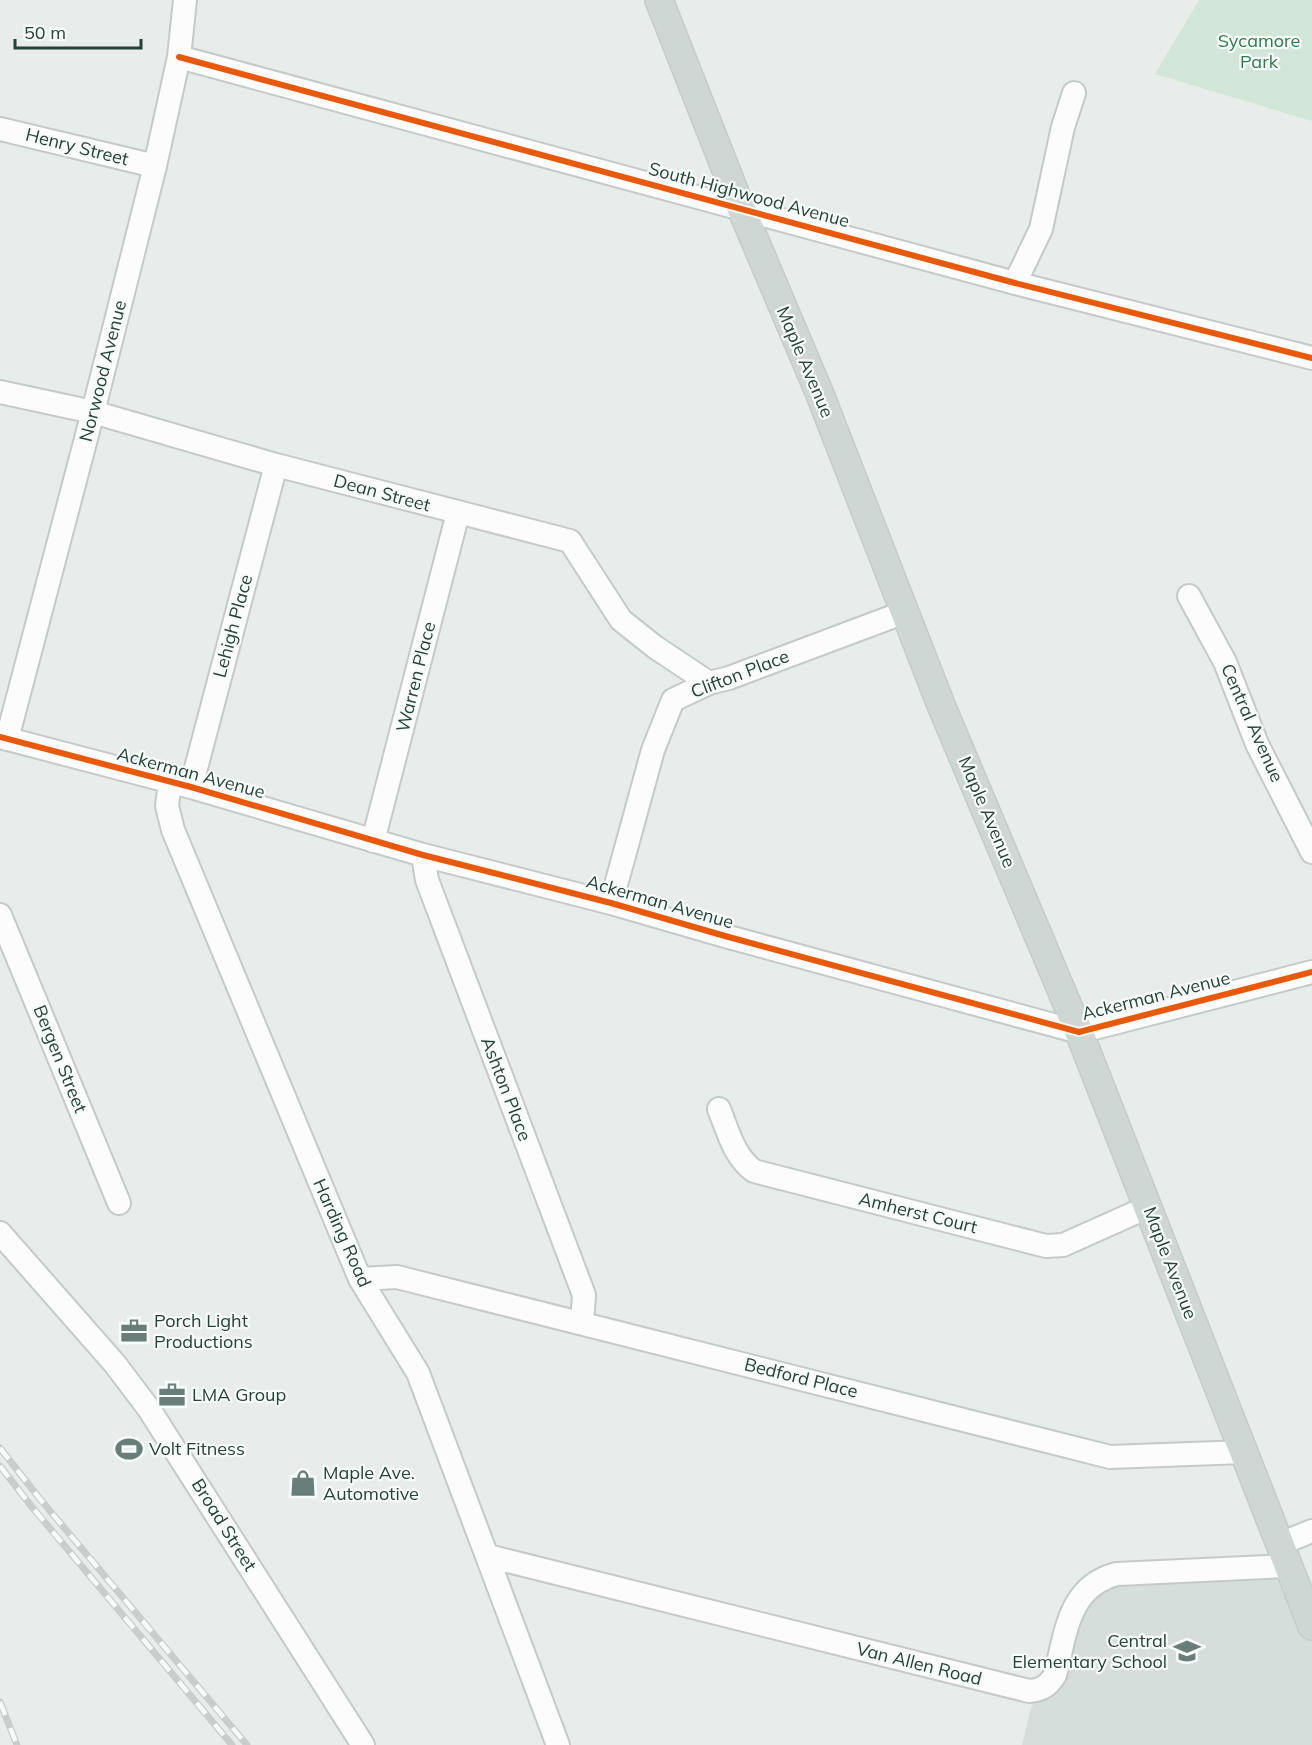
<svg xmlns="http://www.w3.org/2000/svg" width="1312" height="1745" font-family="Mulish,sans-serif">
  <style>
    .built { fill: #d6dedb }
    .green { fill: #d1e6d8 }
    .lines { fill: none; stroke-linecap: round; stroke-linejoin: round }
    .minor-casing { stroke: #c5cac8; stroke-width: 26 }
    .major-casing { stroke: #c3ccc9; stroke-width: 30 }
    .minor { stroke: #fcfcfc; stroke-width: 22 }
    .major { stroke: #cfd7d5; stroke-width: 27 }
    .rail-casing { stroke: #c9cdcc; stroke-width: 7 }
    .rail { stroke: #f7fbf9; stroke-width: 4.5; stroke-dasharray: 14; stroke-linecap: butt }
    .cycleway-casing { stroke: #f7fbf9; stroke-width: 10 }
    .cycleway { stroke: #e8590c; stroke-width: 6 }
    .labels { text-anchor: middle; stroke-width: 4.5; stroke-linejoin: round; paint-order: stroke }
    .park-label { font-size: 18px; fill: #2d7a4b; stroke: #f7fbf9 }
    .street-label { font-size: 18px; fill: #24423a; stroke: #f7fbf9 }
    .poi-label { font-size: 18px; fill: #24423a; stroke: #f7fbf9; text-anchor: start }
  </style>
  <rect width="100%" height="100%" fill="#e8edeb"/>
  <!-- built -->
  <path class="built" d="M1288 1566 1312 1626V1745H1022L1031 1708 1093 1584Z"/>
  <!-- green -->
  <path class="green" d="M1199 0H1312V121L1155 74Z"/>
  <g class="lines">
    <defs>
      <path id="minor" d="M179 57 1015 283 1312 358
        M0 129 155 166
        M1015 283 1041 229 1063 127 1074 93
        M0 392 93 412 276 465 570 541 621 620 655 647 709 683
        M1189 596 1225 662 1257 744 1312 852
        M0 737 191 787 423 855 611 903 725 936 1079 1032 1312 972
        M7 739 93 412 155 166 179 57 185 0
        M170 782 167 806 173 830 360 1279 418 1373 558 1745
        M191 787 276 465
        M373 841 458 513
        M423 855 427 880 584 1295 582 1323
        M611 903 653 750 673 700 709 683 729 678 905 612
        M0 915 119 1203
        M719 1109C728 1131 734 1157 754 1171L1046 1246 1063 1245 1148 1207
        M0 1233 115 1364 149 1409 363 1745
        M360 1279 397 1277 1110 1457 1244 1452
        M1280 1544 1312 1531
        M488 1556 1029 1691C1042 1690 1048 1686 1055 1675 1066 1634 1068 1586 1117 1574L1288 1566"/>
      <path id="major" d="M659 0 741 208 819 392 941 705 1079 1032 1312 1626"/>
    </defs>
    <!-- minor casing -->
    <use href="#minor" class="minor-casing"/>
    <!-- major casing -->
    <use href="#major" class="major-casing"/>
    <!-- minor -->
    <use href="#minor" class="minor"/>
    <!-- major -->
    <use href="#major" class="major"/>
    <defs>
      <path id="rail" d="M0 1448 40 1499 247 1745
        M0 1466 32 1507 232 1745
        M0 1702 17 1745"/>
    </defs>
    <!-- rail casing -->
    <use href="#rail" class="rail-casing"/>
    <!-- rail -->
    <use href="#rail" class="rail"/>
    <defs>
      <path id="cycleway" d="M179 57 1015 283 1312 358
        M0 737 191 787 423 855 611 903 725 936 1079 1032 1312 972"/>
    </defs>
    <!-- cycleway casing -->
    <use href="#cycleway" class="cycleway-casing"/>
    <!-- cycleway -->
    <use href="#cycleway" class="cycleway"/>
  </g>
  <!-- icons -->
  <defs>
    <symbol id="office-bare" viewBox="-9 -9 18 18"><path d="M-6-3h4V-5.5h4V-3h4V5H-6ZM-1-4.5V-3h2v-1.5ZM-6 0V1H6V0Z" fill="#697e78" stroke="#f7fbf9" stroke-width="2.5" paint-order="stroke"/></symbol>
    <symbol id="stadium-bare" viewBox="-9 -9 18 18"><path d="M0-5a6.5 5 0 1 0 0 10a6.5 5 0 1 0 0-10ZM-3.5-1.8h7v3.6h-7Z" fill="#697e78" stroke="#f7fbf9" stroke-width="2.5" paint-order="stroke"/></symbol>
    <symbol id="shop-bare" viewBox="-9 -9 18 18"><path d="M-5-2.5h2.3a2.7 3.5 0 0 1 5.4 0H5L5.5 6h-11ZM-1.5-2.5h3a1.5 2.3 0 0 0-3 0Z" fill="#697e78" stroke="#f7fbf9" stroke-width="2.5" paint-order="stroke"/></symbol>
    <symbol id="school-bare" viewBox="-9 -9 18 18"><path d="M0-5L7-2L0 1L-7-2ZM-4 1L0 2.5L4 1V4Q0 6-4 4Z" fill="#697e78" stroke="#f7fbf9" stroke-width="2.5" paint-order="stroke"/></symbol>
  </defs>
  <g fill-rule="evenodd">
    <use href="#office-bare" x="115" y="1312" width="38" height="38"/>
    <use href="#office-bare" x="153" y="1376" width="38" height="38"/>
    <use href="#stadium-bare" x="110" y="1430" width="38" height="38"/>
    <use href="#shop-bare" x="284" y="1464" width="38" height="38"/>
    <use href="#school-bare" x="1168" y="1632" width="38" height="38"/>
  </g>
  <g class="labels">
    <!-- park labels -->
    <g class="park-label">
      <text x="1259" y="47">Sycamore<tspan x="1259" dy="21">Park</tspan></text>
    </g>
    <!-- street labels -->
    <g class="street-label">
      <text transform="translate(77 147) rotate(14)" y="6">Henry Street</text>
      <text transform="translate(749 195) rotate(15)" y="6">South Highwood Avenue</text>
      <text transform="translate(805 362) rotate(67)" y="6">Maple Avenue</text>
      <text transform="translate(103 371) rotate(-76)" y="6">Norwood Avenue</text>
      <text transform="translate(382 493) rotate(15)" y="6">Dean Street</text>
      <text transform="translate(233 626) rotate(-75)" y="6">Lehigh Place</text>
      <text transform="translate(740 674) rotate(-21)" y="6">Clifton Place</text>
      <text transform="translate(416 677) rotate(-76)" y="6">Warren Place</text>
      <text transform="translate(1252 723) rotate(66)" y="6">Central Avenue</text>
      <text transform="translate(191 773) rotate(15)" y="6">Ackerman Avenue</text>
      <text transform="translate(987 812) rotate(67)" y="6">Maple Avenue</text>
      <text transform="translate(660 902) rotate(16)" y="6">Ackerman Avenue</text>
      <text transform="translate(1156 996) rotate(-14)" y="6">Ackerman Avenue</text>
      <text transform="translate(60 1059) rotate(68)" y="6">Bergen Street</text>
      <text transform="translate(506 1089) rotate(69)" y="6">Ashton Place</text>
      <text transform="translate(918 1213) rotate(14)" y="6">Amherst Court</text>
      <text transform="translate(342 1233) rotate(66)" y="6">Harding Road</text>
      <text transform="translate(1170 1263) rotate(69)" y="6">Maple Avenue</text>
      <text transform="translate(801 1378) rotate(14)" y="6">Bedford Place</text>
      <text transform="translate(224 1525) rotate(58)" y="6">Broad Street</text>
      <text transform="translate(919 1664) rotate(14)" y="6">Van Allen Road</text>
    </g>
    <!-- poi labels -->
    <g class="poi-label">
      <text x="154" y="1327">Porch Light<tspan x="154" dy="21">Productions</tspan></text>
      <text x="192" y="1401">LMA Group</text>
      <text x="149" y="1455">Volt Fitness</text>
      <text x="323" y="1479">Maple Ave.<tspan x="323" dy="21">Automotive</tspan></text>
      <text x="1167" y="1647" text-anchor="end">Central<tspan x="1167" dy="21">Elementary School</tspan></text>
    </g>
  </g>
  <!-- scale -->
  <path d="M15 39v9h126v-9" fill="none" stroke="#24423a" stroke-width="3"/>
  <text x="24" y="39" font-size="18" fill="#24423a" stroke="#f7fbf9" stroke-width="4.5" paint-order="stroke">50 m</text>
</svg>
